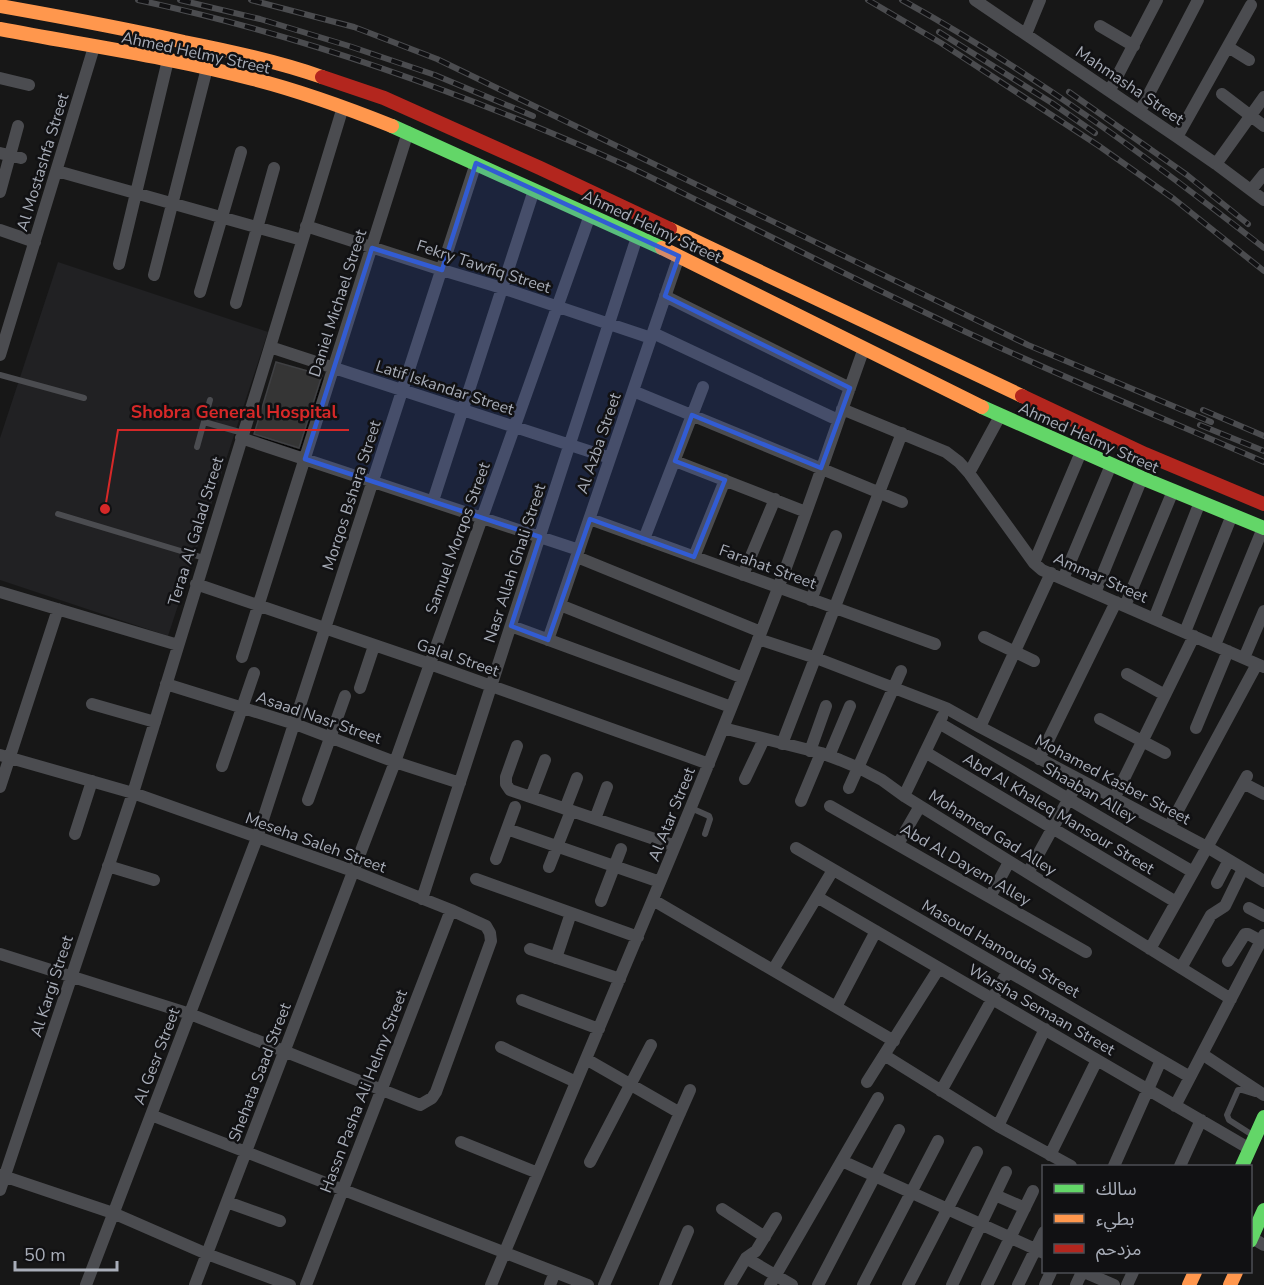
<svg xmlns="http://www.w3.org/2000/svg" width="1264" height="1285" font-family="'Nunito Sans','Noto Sans Arabic',sans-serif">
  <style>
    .built { fill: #212123 }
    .building { fill: #353536; stroke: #3f4043; stroke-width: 1.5; filter: url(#shadow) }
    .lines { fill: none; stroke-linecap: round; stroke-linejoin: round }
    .lane { stroke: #4b4c50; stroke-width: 6 }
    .street { stroke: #4b4c50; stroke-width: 12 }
    .fast { stroke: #63d668; stroke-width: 14 }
    .slow { stroke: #ff974d; stroke-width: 14 }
    .jam { stroke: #b3261e; stroke-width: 14 }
    .rail-casing { stroke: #4b4c4f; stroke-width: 6 }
    .rail { stroke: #111113; stroke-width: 4; stroke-dasharray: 11; stroke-linecap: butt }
    .marked { fill: #325cd3; fill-opacity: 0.2; stroke: #325cd3; stroke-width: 4.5; stroke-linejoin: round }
    .labels { text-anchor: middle; stroke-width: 5; stroke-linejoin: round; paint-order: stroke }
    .street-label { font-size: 16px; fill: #a8adb8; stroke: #111113 }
    .leader { fill: none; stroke: #d62828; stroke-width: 2 }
    .callout-dot { fill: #d62828; stroke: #111113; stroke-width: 2 }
    .callout-label { font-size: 18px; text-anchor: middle; font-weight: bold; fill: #d62828; stroke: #111113; stroke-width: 5; stroke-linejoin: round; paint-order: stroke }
  </style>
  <defs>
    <filter id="shadow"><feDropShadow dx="5.5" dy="5.5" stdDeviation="0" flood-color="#0009"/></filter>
  </defs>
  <rect width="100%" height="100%" fill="#171717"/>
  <!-- built -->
  <path class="built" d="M58 262 268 332 168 636 0 580V438Z"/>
  <!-- building -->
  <path class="building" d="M276 362 322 375 299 448 254 434Z"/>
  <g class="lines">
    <!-- lane -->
    <path class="lane" d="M0 375 84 398
      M204 422 243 433
      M197 447 210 400
      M58 514 204 558
      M691 808 709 816 710 819 705 834
      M1254 1136 1229 1120 1227 1115 1238 1090H1242L1255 1094"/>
    <!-- street -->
    <path class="street" d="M975 0 1177 137 1216 164 1264 200
      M1100 26 1134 46
      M1026 34 1040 0
      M1228 47 1249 60
      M0 78 29 85
      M1110 90 1157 0
      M1222 94 1264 126
      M1140 111 1198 0
      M1177 137 1251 5
      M0 153 21 158
      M1216 164 1264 97
      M57 171 302 240
      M1251 190 1264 174
      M0 192 18 126
      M306 226 442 270 502 288 651 338
      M0 230 35 242
      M119 264 168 60
      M154 275 207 68
      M200 292 241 152
      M665 296 850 388
      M236 303 274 168
      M653 333 838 420
      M270 347 610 458
      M0 355 94 47
      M633 391 902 502
      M842 409 946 452 959 462 969 473 1034 563 1042 570 1264 667
      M241 438 579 550
      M675 461 806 512
      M969 473 1000 416
      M433 501 534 190
      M590 519 935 644
      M644 539 703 387
      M577 557 761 632
      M694 557 725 480
      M1034 563 1081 452
      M743 575 775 499
      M1063 579 1111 465
      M196 584 430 664 709 764
      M0 592 178 645
      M1095 593 1142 478
      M811 600 836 536
      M560 605 743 678
      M1125 606 1173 491
      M1154 619 1200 502
      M511 626 731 707
      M1185 632 1232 515
      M984 637 1034 661
      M758 639 816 658 946 708 980 727 1207 847 1264 881
      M548 640 679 256
      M1215 645 1263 528
      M242 657 408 132
      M1244 658 1264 611
      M1127 674 1165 695
      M166 684 295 724 395 762 460 783
      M360 688 374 646
      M92 704 155 722
      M1100 719 1165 753
      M939 723 1193 872
      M980 727 1051 573
      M723 728 821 753 840 760 859 768 882 780 904 796 1231 999
      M1196 728 1228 651
      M782 744 902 433
      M517 746 506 777V784L510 790 675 846
      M810 751 826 706
      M925 752 1176 902
      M0 755 133 793 353 871 451 910 486 926 490 933 491 941 436 1092 432 1098 420 1105 190 1014 0 954
      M829 756 850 706
      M1039 759 1116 602
      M222 766 254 673
      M745 779 764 739
      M1243 783 1264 794
      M0 787 58 609
      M849 788 901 671
      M904 796 942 717
      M531 797 545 760
      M1114 799 1194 636
      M308 800 345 696
      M801 801 821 753
      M830 806 1086 952
      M565 809 577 778
      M595 819 607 787
      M1169 827 1257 664
      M507 829 660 882
      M75 834 92 781
      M898 844 920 806
      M796 848 1190 1077
      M496 859 515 807
      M108 866 154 880
      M549 867 571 811
      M1028 873 1079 780
      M476 879 638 937
      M1217 883 1229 860
      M817 897 1250 1149
      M990 897 1009 862
      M422 899 637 237
      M653 900 894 1041
      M601 901 621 849
      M1249 908 1264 916
      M530 949 620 979
      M1150 949 1247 776
      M556 958 571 913
      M1228 961 1245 934H1248L1261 941
      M1181 968 1211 915 1225 906 1243 869
      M773 970 833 870
      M522 1000 599 1029
      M836 1007 876 931
      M501 1047 576 1082
      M1202 1054 1264 1095
      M884 1055 998 1126 1071 1166
      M586 1059 680 1113
      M867 1082 939 968
      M941 1091 1008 971
      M1175 1106 1264 935
      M151 1115 588 1285
      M998 1126 1045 1029
      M461 1142 538 1173
      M1050 1155 1097 1060
      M842 1161 1044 1253
      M590 1162 651 1045
      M1114 1166 1161 1060
      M1180 1166 1201 1120
      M0 1175 113 1213 207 1254 290 1285
      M0 1190 133 793 270 347 343 107
      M995 1195 1025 1208
      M227 1202 280 1221
      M722 1209 765 1237
      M1252 1238 1264 1245
      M746 1258 792 1285
      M1084 1272 1114 1285
      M86 1285 257 838 476 163
      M195 1285 395 762 590 215
      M306 1285 451 910
      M491 1285C587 1054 687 825 777 591 808 511 835 429 864 348
      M550 1285 555 1272
      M604 1285 690 1090
      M665 1285 688 1231
      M730 1285 746 1258 756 1251 776 1218
      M770 1285 878 1098
      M818 1285 899 1130
      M863 1285 938 1141
      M908 1285 977 1152
      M952 1285 1006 1172
      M987 1285 1033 1191
      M1018 1285 1044 1232
      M1045 1285 1051 1272
      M1076 1285 1082 1272
      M1127 1285 1133 1272"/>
    <!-- fast -->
    <path class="fast" d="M392 126 662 248
      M982 407 1142 478 1264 528
      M1242 1166 1264 1117
      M1250 1241 1264 1210"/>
    <!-- slow -->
    <path class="slow" d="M0 6C62 17 123 28 184 42 230 51 277 61 322 77
      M0 29C84 45 170 57 253 79 300 91 347 108 392 126
      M670 229 1022 396
      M662 248 982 407
      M1189 1285 1195 1272
      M1230 1285 1236 1272"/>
    <!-- jam -->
    <path class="jam" d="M322 77 384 98 540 168 670 229
      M1022 396 1145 454 1264 504"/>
    <defs>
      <path id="rail" d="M138 0C306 36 469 95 625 165 655 179 684 194 713 208 797 250 881 292 966 332 1064 378 1165 419 1264 462
        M180 0 260 19 349 46 435 75 533 116
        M251 0 354 27 437 59 1028 345 1211 422
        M868 0 941 43 1099 146 1174 199 1264 271
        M902 0C1031 71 1149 158 1264 248
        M939 32 1052 103 1095 133
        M1069 92 1187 175 1248 224
        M1203 410 1264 436
        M1200 425 1264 451"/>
    </defs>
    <!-- rail casing -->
    <use href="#rail" class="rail-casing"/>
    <!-- rail -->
    <use href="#rail" class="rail"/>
  </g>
  <!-- marked area -->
  <path class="marked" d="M476 163 679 256 665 296 850 388 821 468 692 415 675 461 725 480 694 557 590 519 548 640 511 626 540 537 305 459 372 248 442 270Z"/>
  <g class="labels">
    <!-- street labels -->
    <g class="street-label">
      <text transform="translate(196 52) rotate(12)" y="6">Ahmed Helmy Street</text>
      <text transform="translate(1130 85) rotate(34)" y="6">Mahmasha Street</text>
      <text transform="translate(42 162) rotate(-73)" y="6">Al Mostashfa Street</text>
      <text transform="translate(652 226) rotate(25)" y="6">Ahmed Helmy Street</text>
      <text transform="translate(484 266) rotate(18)" y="6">Fekry Tawfiq Street</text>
      <text transform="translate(337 303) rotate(-72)" y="6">Daniel Michael Street</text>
      <text transform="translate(445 387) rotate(18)" y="6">Latif Iskandar Street</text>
      <text transform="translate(1089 437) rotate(24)" y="6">Ahmed Helmy Street</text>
      <text transform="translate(598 443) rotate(-71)" y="6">Al Azba Street</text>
      <text transform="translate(351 495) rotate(-72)" y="6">Morqos Bshara Street</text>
      <text transform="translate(195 531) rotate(-73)" y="6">Teraa Al Galad Street</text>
      <text transform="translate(457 538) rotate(-70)" y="6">Samuel Morqos Street</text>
      <text transform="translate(514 563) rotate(-72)" y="6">Nasr Allah Ghali Street</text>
      <text transform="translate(768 566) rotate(20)" y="6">Farahat Street</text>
      <text transform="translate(1101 577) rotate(24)" y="6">Ammar Street</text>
      <text transform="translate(458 657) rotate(19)" y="6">Galal Street</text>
      <text transform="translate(319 717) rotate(19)" y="6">Asaad Nasr Street</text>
      <text transform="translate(1113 779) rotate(28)" y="6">Mohamed Kasber Street</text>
      <text transform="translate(1090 792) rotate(30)" y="6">Shaaban Alley</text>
      <text transform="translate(1059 813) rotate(31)" y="6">Abd Al Khaleq Mansour Street</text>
      <text transform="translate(671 814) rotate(-68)" y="6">Al Atar Street</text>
      <text transform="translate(993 832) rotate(32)" y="6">Mohamed Gad Alley</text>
      <text transform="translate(316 842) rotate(20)" y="6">Meseha Saleh Street</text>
      <text transform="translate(966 864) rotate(30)" y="6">Abd Al Dayem Alley</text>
      <text transform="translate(1001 948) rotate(30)" y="6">Masoud Hamouda Street</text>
      <text transform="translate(51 986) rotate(-72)" y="6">Al Kargi Street</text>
      <text transform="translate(1042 1009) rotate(30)" y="6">Warsha Semaan Street</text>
      <text transform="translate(156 1056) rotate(-69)" y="6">Al Gesr Street</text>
      <text transform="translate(259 1072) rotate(-69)" y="6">Shehata Saad Street</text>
      <text transform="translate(363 1091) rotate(-69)" y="6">Hassn Pasha Ali Helmy Street</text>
    </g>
  </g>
  <!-- callouts -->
  <path class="leader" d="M105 509L118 430H349"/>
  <circle class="callout-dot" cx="105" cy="509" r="6"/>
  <g class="callout-label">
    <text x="234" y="418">Shobra General Hospital</text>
  </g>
  <!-- legend -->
  <rect x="1042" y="1165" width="210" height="108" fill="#111113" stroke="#4d4f55" stroke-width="1.5"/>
  <rect x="1054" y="1184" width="30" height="9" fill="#63d668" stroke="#4d4f55" stroke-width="1.5"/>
  <text x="1096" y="1195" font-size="18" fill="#a8adb8">سالك</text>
  <rect x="1054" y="1214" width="30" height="9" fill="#ff974d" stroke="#4d4f55" stroke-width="1.5"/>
  <text x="1096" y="1225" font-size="18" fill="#a8adb8">بطيء</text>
  <rect x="1054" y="1244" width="30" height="9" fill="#b3261e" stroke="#4d4f55" stroke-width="1.5"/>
  <text x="1096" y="1255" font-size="18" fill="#a8adb8">مزدحم</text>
  <!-- scale -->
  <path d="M15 1261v9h102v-9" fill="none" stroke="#a8adb8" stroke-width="3"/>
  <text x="24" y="1261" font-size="18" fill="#a8adb8" stroke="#111113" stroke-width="4.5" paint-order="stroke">50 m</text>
</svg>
